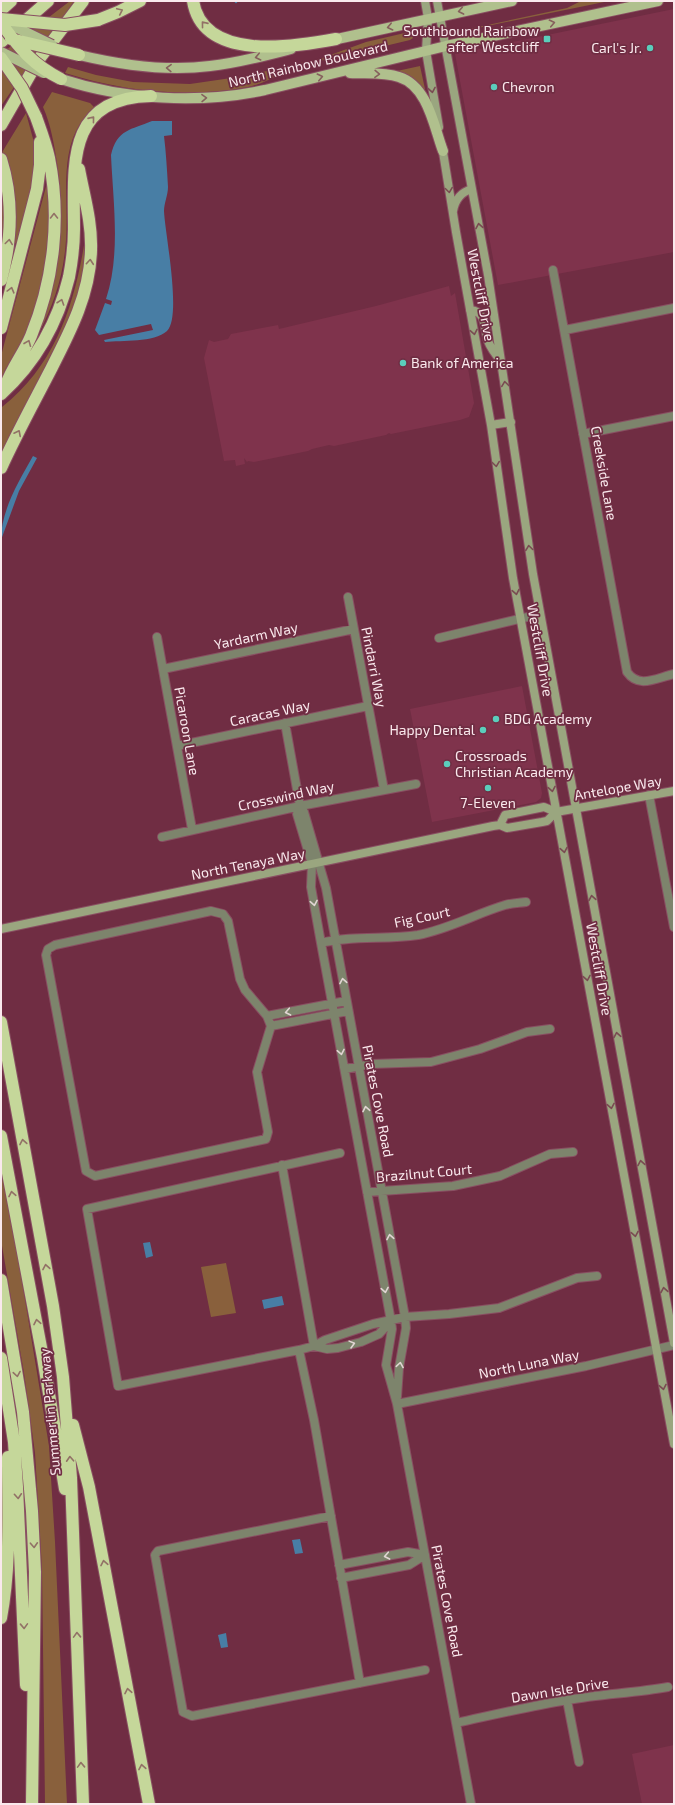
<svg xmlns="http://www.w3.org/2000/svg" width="675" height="1805" font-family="'Exo 2',sans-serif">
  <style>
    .built { fill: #7f334c }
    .green { fill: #89603c }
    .water { fill: #487ea5 }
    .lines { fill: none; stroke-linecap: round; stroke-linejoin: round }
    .stream { stroke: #487ea5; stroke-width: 2.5 }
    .street-casing { stroke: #894f62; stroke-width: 10 }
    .secondary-casing { stroke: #894f62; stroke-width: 10 }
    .primary-casing { stroke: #894f62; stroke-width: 12 }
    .highway-casing { stroke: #894f62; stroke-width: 14 }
    .street { stroke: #7d846c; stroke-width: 8 }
    .secondary { stroke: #9aa67f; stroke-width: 8 }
    .primary { stroke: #b0c08d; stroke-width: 10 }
    .highway { stroke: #c5d79a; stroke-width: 12 }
    .primary-bridge-casing { stroke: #894f62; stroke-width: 12; stroke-linecap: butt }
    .highway-bridge-casing { stroke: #894f62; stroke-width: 14; stroke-linecap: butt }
    .primary-bridge { stroke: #b0c08d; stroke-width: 10 }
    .highway-bridge { stroke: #c5d79a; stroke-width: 12 }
    .oneway { stroke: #927166 }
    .oneway2 { stroke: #86605d }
    .oneway3 { stroke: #7a4b52 }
    .oneway4 { stroke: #e1d5d3 }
    .poi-dot { fill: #5bcebc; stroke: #702d43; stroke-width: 1.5 }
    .labels { text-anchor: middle; stroke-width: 3.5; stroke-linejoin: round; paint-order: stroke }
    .poi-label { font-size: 14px; fill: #fae9ed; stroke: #702d43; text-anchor: start }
    .street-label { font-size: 14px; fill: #fae9ed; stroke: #702d43 }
  </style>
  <rect width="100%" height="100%" fill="#702d43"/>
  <!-- built -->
  <path class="built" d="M674 9V252L498 285 455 54Z
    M449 286 451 296 455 293 474 403 469 417 460 420 391 434 389 433 386 435 334 446 329 445 312 449 308 451 254 462 248 461 247 462 244 458 245 464 236 466 235 460 224 461 204 358 209 340 214 342 228 339 231 334 278 325 279 329 376 306Z
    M522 686 542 793 541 798 536 802 432 822 410 709Z
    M674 1745V1804H642L632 1754Z"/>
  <!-- green -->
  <path class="green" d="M70 1H74L1 106V54Z
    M581 1H609L468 30H464L567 8Z
    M409 32 413 35V38L410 40C374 49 337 56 301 66 283 71 267 83 248 87 188 99 122 91 65 73L68 67 96 75 133 82 190 84 245 76 322 58 366 42Z
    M420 66 425 89H424L413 78 397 71Z
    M52 92 90 103 95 108C90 113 84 118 80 124 59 156 69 204 66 240 64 274 54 304 39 333 59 276 66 223 57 163 54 144 51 125 43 107Z
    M26 113 35 146V173L18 244 4 240 1 258V154Z
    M47 183C53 226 48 275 33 316 28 329 23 343 15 355 13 360 7 365 5 370 1 378 2 397 2 407 58 363 76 299 86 233L84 274 76 305 1 454V356Z
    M1 1172 19 1263 49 1446 55 1542 67 1804H45L42 1569 35 1453 24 1373 1 1240Z
    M226 1263 236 1313 211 1317 201 1267Z"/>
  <!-- water -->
  <path class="water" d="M152 121H172V135L164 136C166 152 167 170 168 187 168 195 164 203 164 211 165 233 182 317 167 331 154 343 122 340 105 342L104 340 153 330 151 324 99 335 95 330 105 303 111 305 112 301 106 299C121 254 113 201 111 155 117 129 131 130 152 121Z
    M33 456 37 458 19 491 1 540C1 510 19 481 33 456Z
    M150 1242 153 1256 146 1258 143 1243Z
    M282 1296 284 1305 264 1309 262 1300Z
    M300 1539 303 1553 295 1554 292 1540Z
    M226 1633 228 1647 221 1648 218 1635Z"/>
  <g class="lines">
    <!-- stream -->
    <path class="stream" d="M236 2V1"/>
    <defs>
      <path id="street" d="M553 270 627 672C639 689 656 678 674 674
        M565 330 674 308
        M583 434 674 416
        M348 597 384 790
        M157 637 192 829
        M439 638 540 614
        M163 669 354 629
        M285 723 300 806 304 812 326 888 405 1317 406 1328 399 1368 397 1397
        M177 746 368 706
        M649 795 674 927
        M300 806 297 814 312 864 311 887 321 943 391 1321 392 1329 386 1365 397 1404 471 1804
        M162 837 300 806 416 784
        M211 911 223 914 228 921 240 979 245 990 267 1016 271 1026 257 1072 268 1132 266 1139 95 1176 86 1171 46 955 48 949 55 945Z
        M321 943C353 935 386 940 418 935 449 929 475 914 505 905 512 903 519 903 526 902
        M267 1016 346 1001
        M271 1026 348 1011
        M345 1069 371 1064 431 1062 480 1049 527 1032 550 1029
        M340 1153 87 1209 118 1386 299 1350 314 1346 325 1340 373 1324 405 1317 449 1314 499 1308 577 1278 597 1276
        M282 1165 314 1346
        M367 1192 453 1186 500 1176 550 1154 573 1152
        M314 1346 327 1349 338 1348 361 1342 379 1334 391 1321
        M299 1350 314 1420 360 1683
        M397 1404 586 1366 674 1345
        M331 1516 158 1551 155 1555 183 1712 192 1716 425 1670
        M339 1565 408 1552 425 1555
        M341 1578 409 1565 425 1555
        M567 1700 579 1762
        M456 1723C493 1715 530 1706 568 1700 601 1694 635 1693 668 1687"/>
      <path id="secondary" d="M425 1 428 18 426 51 439 127
        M437 1 488 275 533 574 674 1343
        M442 146 456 232 491 425 513 578 674 1444
        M453 211C455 200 461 192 472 189
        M470 310C487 311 484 329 488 341 491 349 496 355 501 361
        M491 425 511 422
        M500 825 505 815 544 807 556 812
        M1 929 493 826 500 825 507 828 542 822 547 821 556 812 674 791"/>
      <path id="primary" d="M328 41 512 1
        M79 55C121 65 166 72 210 66 238 63 264 56 291 49
        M350 73C366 74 384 72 399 77 428 86 434 127 443 151
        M61 79C125 100 200 104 265 90L446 46 658 1"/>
      <path id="highway" d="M193 1C203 62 294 47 336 39
        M1 10 11 1
        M98 20 118 12 140 1
        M1 42 48 1
        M1 125 39 59 83 1
        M1 159C14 200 12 239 1 280
        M1 328 37 189 40 165V142
        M4 390C10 370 23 355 31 336 54 280 61 217 49 158 46 144 41 131 36 117
        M1 394C35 363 58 322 69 277 72 261 74 245 74 229 74 166 65 98 151 96
        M1 468C16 435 33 404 49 373 69 334 90 295 91 250 92 222 84 196 79 169
        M1 1022 53 1306 63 1377 71 1478 83 1804
        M1 1136 43 1358 65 1489
        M1 1280 23 1412 32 1511 35 1572 32 1804
        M1 1358 14 1442 17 1487 26 1685
        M73 1425 89 1487 149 1804
        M1 1618C11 1564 8 1510 8 1457"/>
    </defs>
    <!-- street casing -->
    <use href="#street" class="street-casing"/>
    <!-- secondary casing -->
    <use href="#secondary" class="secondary-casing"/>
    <!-- primary casing -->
    <use href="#primary" class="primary-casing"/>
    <!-- highway casing -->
    <use href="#highway" class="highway-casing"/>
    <!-- street -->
    <use href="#street" class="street"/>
    <!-- secondary -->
    <use href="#secondary" class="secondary"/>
    <!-- primary -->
    <use href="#primary" class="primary"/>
    <!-- highway -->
    <use href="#highway" class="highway"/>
    <defs>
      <path id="primary-bridge" d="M1 20 52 45
        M1 52 44 73"/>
      <path id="highway-bridge" d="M1 19 65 25 98 20
        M1 23C19 48 33 65 61 79
        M11 39 79 55
        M1 58 22 88 36 117"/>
    </defs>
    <!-- primary-bridge casing -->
    <use href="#primary-bridge" class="primary-bridge-casing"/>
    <!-- highway-bridge casing -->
    <use href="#highway-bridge" class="highway-bridge-casing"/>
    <!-- primary-bridge -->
    <use href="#primary-bridge" class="primary-bridge"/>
    <!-- highway-bridge -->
    <use href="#highway-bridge" class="highway-bridge"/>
  </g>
  <!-- one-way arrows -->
  <defs><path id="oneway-chevron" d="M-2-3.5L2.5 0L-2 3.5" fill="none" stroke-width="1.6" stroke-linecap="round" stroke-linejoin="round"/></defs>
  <g class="oneway">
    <use href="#oneway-chevron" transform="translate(120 11) rotate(-25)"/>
    <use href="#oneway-chevron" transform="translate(204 24) rotate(-129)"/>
    <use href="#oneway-chevron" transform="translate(92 119) rotate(-51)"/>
    <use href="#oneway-chevron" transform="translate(54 216) rotate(-90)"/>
    <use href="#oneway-chevron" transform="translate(9 242) rotate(-82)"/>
    <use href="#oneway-chevron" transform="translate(90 262) rotate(-85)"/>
    <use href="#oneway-chevron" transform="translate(11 290) rotate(-75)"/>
    <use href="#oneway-chevron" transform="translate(61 302) rotate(-71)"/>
    <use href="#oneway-chevron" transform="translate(28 343) rotate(-68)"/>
    <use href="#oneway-chevron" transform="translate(18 433) rotate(-63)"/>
    <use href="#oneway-chevron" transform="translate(23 1142) rotate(-100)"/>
    <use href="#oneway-chevron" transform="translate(12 1194) rotate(-101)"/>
    <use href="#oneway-chevron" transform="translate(46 1267) rotate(-100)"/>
    <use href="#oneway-chevron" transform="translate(37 1322) rotate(-101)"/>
    <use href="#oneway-chevron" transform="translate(17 1374) rotate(81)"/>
    <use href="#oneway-chevron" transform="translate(70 1459) rotate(-93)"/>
    <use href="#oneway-chevron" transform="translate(18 1496) rotate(86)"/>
    <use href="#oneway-chevron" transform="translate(34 1545) rotate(87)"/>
    <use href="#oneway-chevron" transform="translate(104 1563) rotate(-101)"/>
    <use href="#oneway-chevron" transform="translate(24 1626) rotate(88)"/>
    <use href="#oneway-chevron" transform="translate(77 1635) rotate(-92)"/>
    <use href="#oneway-chevron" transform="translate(128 1691) rotate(-101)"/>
    <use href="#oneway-chevron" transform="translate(81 1765) rotate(-92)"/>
    <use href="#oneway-chevron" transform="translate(142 1767) rotate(-100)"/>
  </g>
  <g class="oneway2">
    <use href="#oneway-chevron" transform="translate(461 11) rotate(169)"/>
    <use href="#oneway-chevron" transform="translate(552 23) rotate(-12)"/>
    <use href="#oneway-chevron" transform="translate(390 27) rotate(167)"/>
    <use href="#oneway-chevron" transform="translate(258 57) rotate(167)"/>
    <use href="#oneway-chevron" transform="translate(169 68) rotate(-178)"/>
    <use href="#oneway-chevron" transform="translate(377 74) rotate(2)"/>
    <use href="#oneway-chevron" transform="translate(320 77) rotate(-13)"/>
    <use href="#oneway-chevron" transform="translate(204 98) rotate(-1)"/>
  </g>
  <g class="oneway3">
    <use href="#oneway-chevron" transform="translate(432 90) rotate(80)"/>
    <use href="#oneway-chevron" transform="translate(449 190) rotate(82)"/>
    <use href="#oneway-chevron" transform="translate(479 226) rotate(-100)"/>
    <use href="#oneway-chevron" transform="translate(474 332) rotate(79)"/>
    <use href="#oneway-chevron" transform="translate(505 384) rotate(-98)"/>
    <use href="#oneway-chevron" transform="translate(496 464) rotate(82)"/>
    <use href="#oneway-chevron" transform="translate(529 548) rotate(-98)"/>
    <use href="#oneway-chevron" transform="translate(516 592) rotate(79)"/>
    <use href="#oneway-chevron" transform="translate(552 789) rotate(80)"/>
    <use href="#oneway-chevron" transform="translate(564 850) rotate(80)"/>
    <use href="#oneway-chevron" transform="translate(592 898) rotate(-100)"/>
    <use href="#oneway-chevron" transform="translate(587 978) rotate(80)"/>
    <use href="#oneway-chevron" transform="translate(617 1035) rotate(-100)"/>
    <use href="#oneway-chevron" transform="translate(611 1106) rotate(80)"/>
    <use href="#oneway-chevron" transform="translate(641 1163) rotate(-100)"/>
    <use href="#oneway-chevron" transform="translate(635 1234) rotate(80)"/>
    <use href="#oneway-chevron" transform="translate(664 1290) rotate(-100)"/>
    <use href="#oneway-chevron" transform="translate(663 1387) rotate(79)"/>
  </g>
  <g class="oneway4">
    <use href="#oneway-chevron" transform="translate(314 903) rotate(80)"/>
    <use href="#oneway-chevron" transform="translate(343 981) rotate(-100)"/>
    <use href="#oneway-chevron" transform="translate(288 1012) rotate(169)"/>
    <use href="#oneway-chevron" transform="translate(341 1052) rotate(79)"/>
    <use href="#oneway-chevron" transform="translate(366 1109) rotate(-101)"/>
    <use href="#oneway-chevron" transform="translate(390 1237) rotate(-100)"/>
    <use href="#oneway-chevron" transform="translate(385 1290) rotate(80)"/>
    <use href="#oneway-chevron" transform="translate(352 1344) rotate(-15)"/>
    <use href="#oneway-chevron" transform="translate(400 1365) rotate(-81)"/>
    <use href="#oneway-chevron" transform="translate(387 1556) rotate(169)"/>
  </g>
  <!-- markers -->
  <g class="poi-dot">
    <rect x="543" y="35" width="8" height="8" rx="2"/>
    <circle cx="650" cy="48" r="4"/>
    <circle cx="494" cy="87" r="4"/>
    <circle cx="403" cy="363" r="4"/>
    <circle cx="496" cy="719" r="4"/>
    <circle cx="483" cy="730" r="4"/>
    <circle cx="447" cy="764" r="4"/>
    <circle cx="488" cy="788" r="4"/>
  </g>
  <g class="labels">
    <!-- poi labels -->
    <g class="poi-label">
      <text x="539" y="36" text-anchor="end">Southbound Rainbow<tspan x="539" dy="16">after Westcliff</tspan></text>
      <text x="642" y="53" text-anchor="end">Carl's Jr.</text>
      <text x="502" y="92">Chevron</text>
      <text x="411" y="368">Bank of America</text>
      <text x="504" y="724">BDG Academy</text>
      <text x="475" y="735" text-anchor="end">Happy Dental</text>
      <text x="455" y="761">Crossroads<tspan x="455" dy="16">Christian Academy</tspan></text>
      <text x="488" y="808" text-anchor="middle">7-Eleven</text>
    </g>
    <!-- street labels -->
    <g class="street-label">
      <text transform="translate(308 64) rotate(-13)" y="5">North Rainbow Boulevard</text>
      <text transform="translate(481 295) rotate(79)" y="5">Westcliff Drive</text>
      <text transform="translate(604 473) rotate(80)" y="5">Creekside Lane</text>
      <text transform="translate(256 636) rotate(-12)" y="5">Yardarm Way</text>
      <text transform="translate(540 650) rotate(80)" y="5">Westcliff Drive</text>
      <text transform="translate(374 667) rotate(79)" y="5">Pindarri Way</text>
      <text transform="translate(270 713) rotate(-12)" y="5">Caracas Way</text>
      <text transform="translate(187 731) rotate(80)" y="5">Picaroon Lane</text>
      <text transform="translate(618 788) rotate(-10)" y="5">Antelope Way</text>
      <text transform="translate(286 796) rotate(-12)" y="5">Crosswind Way</text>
      <text transform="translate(248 864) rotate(-11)" y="5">North Tenaya Way</text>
      <text transform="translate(422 917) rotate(-12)" y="5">Fig Court</text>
      <text transform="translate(599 969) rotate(80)" y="5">Westcliff Drive</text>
      <text transform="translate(378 1101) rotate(79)" y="5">Pirates Cove Road</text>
      <text transform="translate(424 1173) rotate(-5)" y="5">Brazilnut Court</text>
      <text transform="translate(529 1364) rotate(-11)" y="5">North Luna Way</text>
      <text transform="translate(50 1412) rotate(-95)" y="5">Summerlin Parkway</text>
      <text transform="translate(447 1601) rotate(79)" y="5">Pirates Cove Road</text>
      <text transform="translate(560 1690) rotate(-9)" y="5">Dawn Isle Drive</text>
    </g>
  </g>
  <!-- border -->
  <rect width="675" height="1805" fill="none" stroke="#fae9ed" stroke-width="4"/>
</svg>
